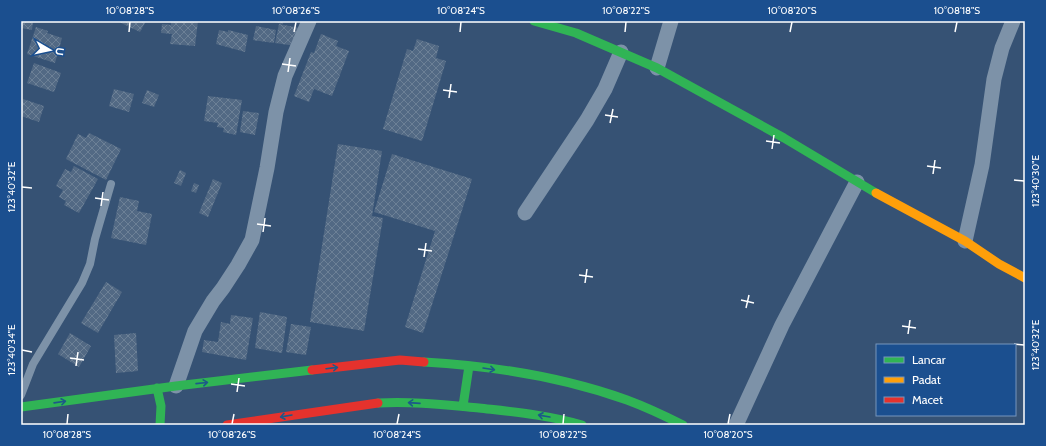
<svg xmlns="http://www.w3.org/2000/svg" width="1046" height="446" font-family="Cabin,sans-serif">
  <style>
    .building { fill: url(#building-cross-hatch) }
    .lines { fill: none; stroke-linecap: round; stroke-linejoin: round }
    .lane { stroke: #7d92a8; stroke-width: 8 }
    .street { stroke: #7d92a8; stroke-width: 15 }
    .fast { stroke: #30b455; stroke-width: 9 }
    .slow { stroke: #ff9f0a; stroke-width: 9 }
    .jam { stroke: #e5322d; stroke-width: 9 }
    .oneway { stroke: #1d5989 }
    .ticks { fill: none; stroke: #fff; stroke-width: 1.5 }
    .neatline { fill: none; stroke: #fff; stroke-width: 1.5 }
    .ticks-label { font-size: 10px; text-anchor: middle; fill: #fff }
  </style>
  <defs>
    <pattern id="building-cross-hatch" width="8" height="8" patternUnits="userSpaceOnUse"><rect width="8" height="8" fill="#526984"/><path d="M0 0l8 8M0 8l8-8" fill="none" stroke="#6c8096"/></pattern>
  </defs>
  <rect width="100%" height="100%" fill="#365274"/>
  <!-- building -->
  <path class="building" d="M21 21H33L32 30 21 28Z
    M117 21H146L140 32Z
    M171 21H198L195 46 170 44 172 34 161 33 162 24 171 25Z
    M270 21H283V24Z
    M279 24 300 28 296 46 275 43Z
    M256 26 276 30 274 43 253 40Z
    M36 27 48 31 47 33 62 38 55 63 27 54Z
    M219 30 228 32V30L248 35 245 52 216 44Z
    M321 34 338 41 336 46 349 51 332 96 314 89 309 102 294 96 311 52 314 53Z
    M417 39 439 46 436 58 446 61 422 141 383 129 407 49 413 51Z
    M34 63 61 73 54 92 27 83Z
    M114 89 134 94 129 112 109 106Z
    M147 90 159 95 154 107 142 103Z
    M208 96 242 100 236 135 223 132 224 128 217 127 218 123 204 121Z
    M23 99 44 106 39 122 21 116V105Z
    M243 111 259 113 255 135 240 132Z
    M89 133 121 149 106 180 66 159 78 134 86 138Z
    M338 144 382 151 372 216 383 218 364 331 310 322Z
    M392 154 472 179 423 333 405 327 435 231 374 212Z
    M74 166 98 179 79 213 64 205 66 201 59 197 63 190 56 186 65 169 71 172Z
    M180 170 186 173 181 186 174 183Z
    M213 179 222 183 208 217 199 213Z
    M194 183 199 185 196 193 191 191Z
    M120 197 139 201 137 211 152 214 146 245 111 238Z
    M106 282 122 292 98 333 81 323Z
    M260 312 287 317 282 353 255 348Z
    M231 315 253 318 246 360 202 352 204 340 218 342 221 322 230 324Z
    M291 324 311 327 306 355 286 352Z
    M70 333 91 346 79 367 58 354Z
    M136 333 138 371 116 373 114 335Z"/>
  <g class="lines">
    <!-- lane -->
    <path class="lane" d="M21 395 33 364 82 283 90 264 95 239 111 184"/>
    <!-- street -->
    <path class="street" d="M657 68 671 21
      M525 213 587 120 605 89 621 52
      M965 241 982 165 994 79 1002 48 1013 21
      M176 386 195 331 213 301 223 288 238 265 252 240 267 168 276 112 285 76 309 21
      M736 425 782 325 857 182"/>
    <!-- fast -->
    <path class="fast" d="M534 21 576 33 657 68 784 138 876 193
      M424 362C493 366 563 377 627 400 646 407 665 416 683 425
      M157 388 161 406 160 425
      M378 403C412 401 446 405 479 408 514 412 548 415 582 425
      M463 406 469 366
      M21 407 176 386 312 370"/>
    <!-- slow -->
    <path class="slow" d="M876 193 965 241 999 264 1025 278"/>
    <!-- jam -->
    <path class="jam" d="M312 370 400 360 424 362
      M227 425 378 403"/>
  </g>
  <!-- one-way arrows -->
  <defs><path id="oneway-shaft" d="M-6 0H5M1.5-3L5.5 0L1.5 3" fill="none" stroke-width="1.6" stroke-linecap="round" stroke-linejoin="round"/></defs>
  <g class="oneway">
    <use href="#oneway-shaft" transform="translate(332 368) rotate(-7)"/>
    <use href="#oneway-shaft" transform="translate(489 369) rotate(9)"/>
    <use href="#oneway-shaft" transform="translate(202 383) rotate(-6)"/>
    <use href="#oneway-shaft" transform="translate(60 402) rotate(-8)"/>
    <use href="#oneway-shaft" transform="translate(414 403) rotate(-176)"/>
    <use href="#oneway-shaft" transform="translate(286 416) rotate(170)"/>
    <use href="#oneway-shaft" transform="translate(544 416) rotate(-170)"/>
  </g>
  <!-- ticks -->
  <path class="ticks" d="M129 32 130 22M294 32 296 22M460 32 461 22M625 32 626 22M790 32 792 22M955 32 957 22M282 64 296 66M288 72 290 58M443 90 457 92M449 98 451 84M605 115 618 117M610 123 613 109M766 141 780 143M772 149 774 135M927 166 941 168M933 174 935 160M1014 180 1024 181M22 187 32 188M95 198 109 200M101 206 103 192M257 224 271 226M263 232 265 218M418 249 432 251M424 257 426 243M579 275 593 277M585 283 587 269M741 300 754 303M746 308 749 295M902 326 916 328M908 334 910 320M1014 344 1024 345M22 350 32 352M70 358 84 360M76 366 78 352M231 384 245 386M237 392 239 378M67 424 68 414M232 424 234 414M397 424 399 414M563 424 564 414M728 424 730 414"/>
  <!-- border -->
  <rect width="1046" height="446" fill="none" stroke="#1b4f8f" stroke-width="44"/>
  <!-- legend -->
  <rect x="876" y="344" width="140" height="72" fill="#1b4f8f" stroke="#7695bc"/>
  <rect x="884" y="357" width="20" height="6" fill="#30b455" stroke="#7695bc"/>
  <text x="912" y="364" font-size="12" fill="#ffffff">Lancar</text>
  <rect x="884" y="377" width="20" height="6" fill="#ff9f0a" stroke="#7695bc"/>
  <text x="912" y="384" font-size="12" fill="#ffffff">Padat</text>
  <rect x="884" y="397" width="20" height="6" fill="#e5322d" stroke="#7695bc"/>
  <text x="912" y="404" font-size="12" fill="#ffffff">Macet</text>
  <!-- north arrow -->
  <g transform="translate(50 50) rotate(99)" stroke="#1b4f8f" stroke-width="3" paint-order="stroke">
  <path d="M0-3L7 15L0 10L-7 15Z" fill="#ffffff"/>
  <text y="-6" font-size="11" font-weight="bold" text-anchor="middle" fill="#ffffff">U</text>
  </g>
  <rect x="22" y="22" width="1002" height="402" class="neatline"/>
  <g class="ticks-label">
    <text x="130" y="14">10°08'28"S</text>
    <text x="296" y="14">10°08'26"S</text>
    <text x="461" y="14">10°08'24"S</text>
    <text x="626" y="14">10°08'22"S</text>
    <text x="792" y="14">10°08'20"S</text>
    <text x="957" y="14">10°08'18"S</text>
    <text transform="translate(1035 181) rotate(-90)" y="4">123°40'30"E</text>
    <text transform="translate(11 187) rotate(-90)" y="4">123°40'32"E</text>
    <text transform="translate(1035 345) rotate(-90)" y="4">123°40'32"E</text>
    <text transform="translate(11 350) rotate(-90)" y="4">123°40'34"E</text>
    <text x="67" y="438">10°08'28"S</text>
    <text x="232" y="438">10°08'26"S</text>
    <text x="397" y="438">10°08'24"S</text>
    <text x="563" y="438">10°08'22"S</text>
    <text x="728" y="438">10°08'20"S</text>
  </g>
</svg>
